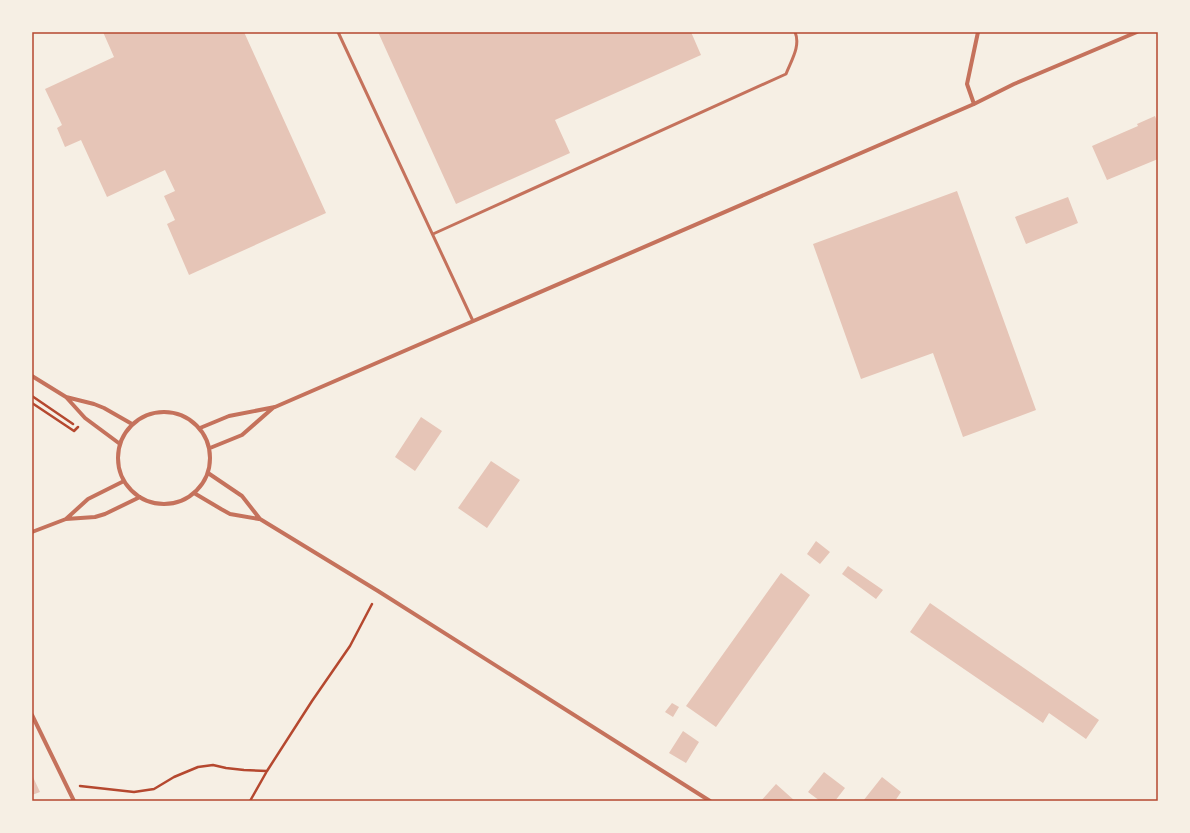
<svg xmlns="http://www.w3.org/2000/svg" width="1190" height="833" font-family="'Public Sans',sans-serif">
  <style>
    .building { fill: #e6c5b7 }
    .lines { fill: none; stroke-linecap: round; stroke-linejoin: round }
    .path { stroke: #b5482f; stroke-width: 2.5 }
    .service { stroke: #c5725c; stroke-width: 3 }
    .minor { stroke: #c5725c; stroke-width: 4 }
    .neatline { fill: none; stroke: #b5482f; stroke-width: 1.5 }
  </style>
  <rect width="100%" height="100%" fill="#f6efe4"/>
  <!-- building -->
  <path class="building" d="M103 32H244L326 213 189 275 167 224 175 220 164 196 175 191 165 170 107 197 81 140 65 147 57 128 62 125 45 89 114 57Z
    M378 32H691L701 55 555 120 570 153 456 204Z
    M1155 116 1158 124V159L1107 180 1092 146 1138 126 1137 124Z
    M957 191 1036 410 963 437 933 353 861 379 813 244Z
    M1068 197 1078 223 1026 244 1015 217Z
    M421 417 442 431 415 471 395 457Z
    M491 461 520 480 487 528 458 508Z
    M816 541 830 552 820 564 807 554Z
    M848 566 883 590 876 599 842 574Z
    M781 573 810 595 716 727 686 706Z
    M930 603 1099 720 1086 739 1049 713 1043 723 910 632Z
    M672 703 679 707 673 717 665 712Z
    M683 731 699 742 686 763 669 753Z
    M824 772 845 788 835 801H820L808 792Z
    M32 775 40 792 32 795Z
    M882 777 901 792 895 801H863Z
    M776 784 795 801H761Z"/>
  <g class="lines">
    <!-- path -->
    <path class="path" d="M32 396 73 424
      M32 403 74 431 78 427
      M80 786 134 792 154 789 174 777 198 767 213 765 226 768 244 770 267 771
      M250 801 267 771 312 701 350 646 372 604"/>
    <!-- service -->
    <path class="service" d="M338 32 473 321
      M433 234 786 74C791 61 801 46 795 32"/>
    <!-- minor -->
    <path class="minor" d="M974 104 967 84 978 32
      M32 376 66 397 85 418 120 444
      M66 397 94 404 104 408 132 424
      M118 458a46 46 0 1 1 92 0a46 46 0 1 1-92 0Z
      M200 428 229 416 275 407 974 104 1014 84 1137 32
      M210 448 242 435 274 407
      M208 473 242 496 260 519 378 591 710 801
      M194 493 221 509 230 514 259 519
      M66 519 88 499 124 481
      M32 532 66 519 95 517 105 514 140 497
      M32 715 74 801"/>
  </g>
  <!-- border -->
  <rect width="1190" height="833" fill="none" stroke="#f6efe4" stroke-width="66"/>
  <rect x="33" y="33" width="1124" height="767" class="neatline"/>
</svg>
